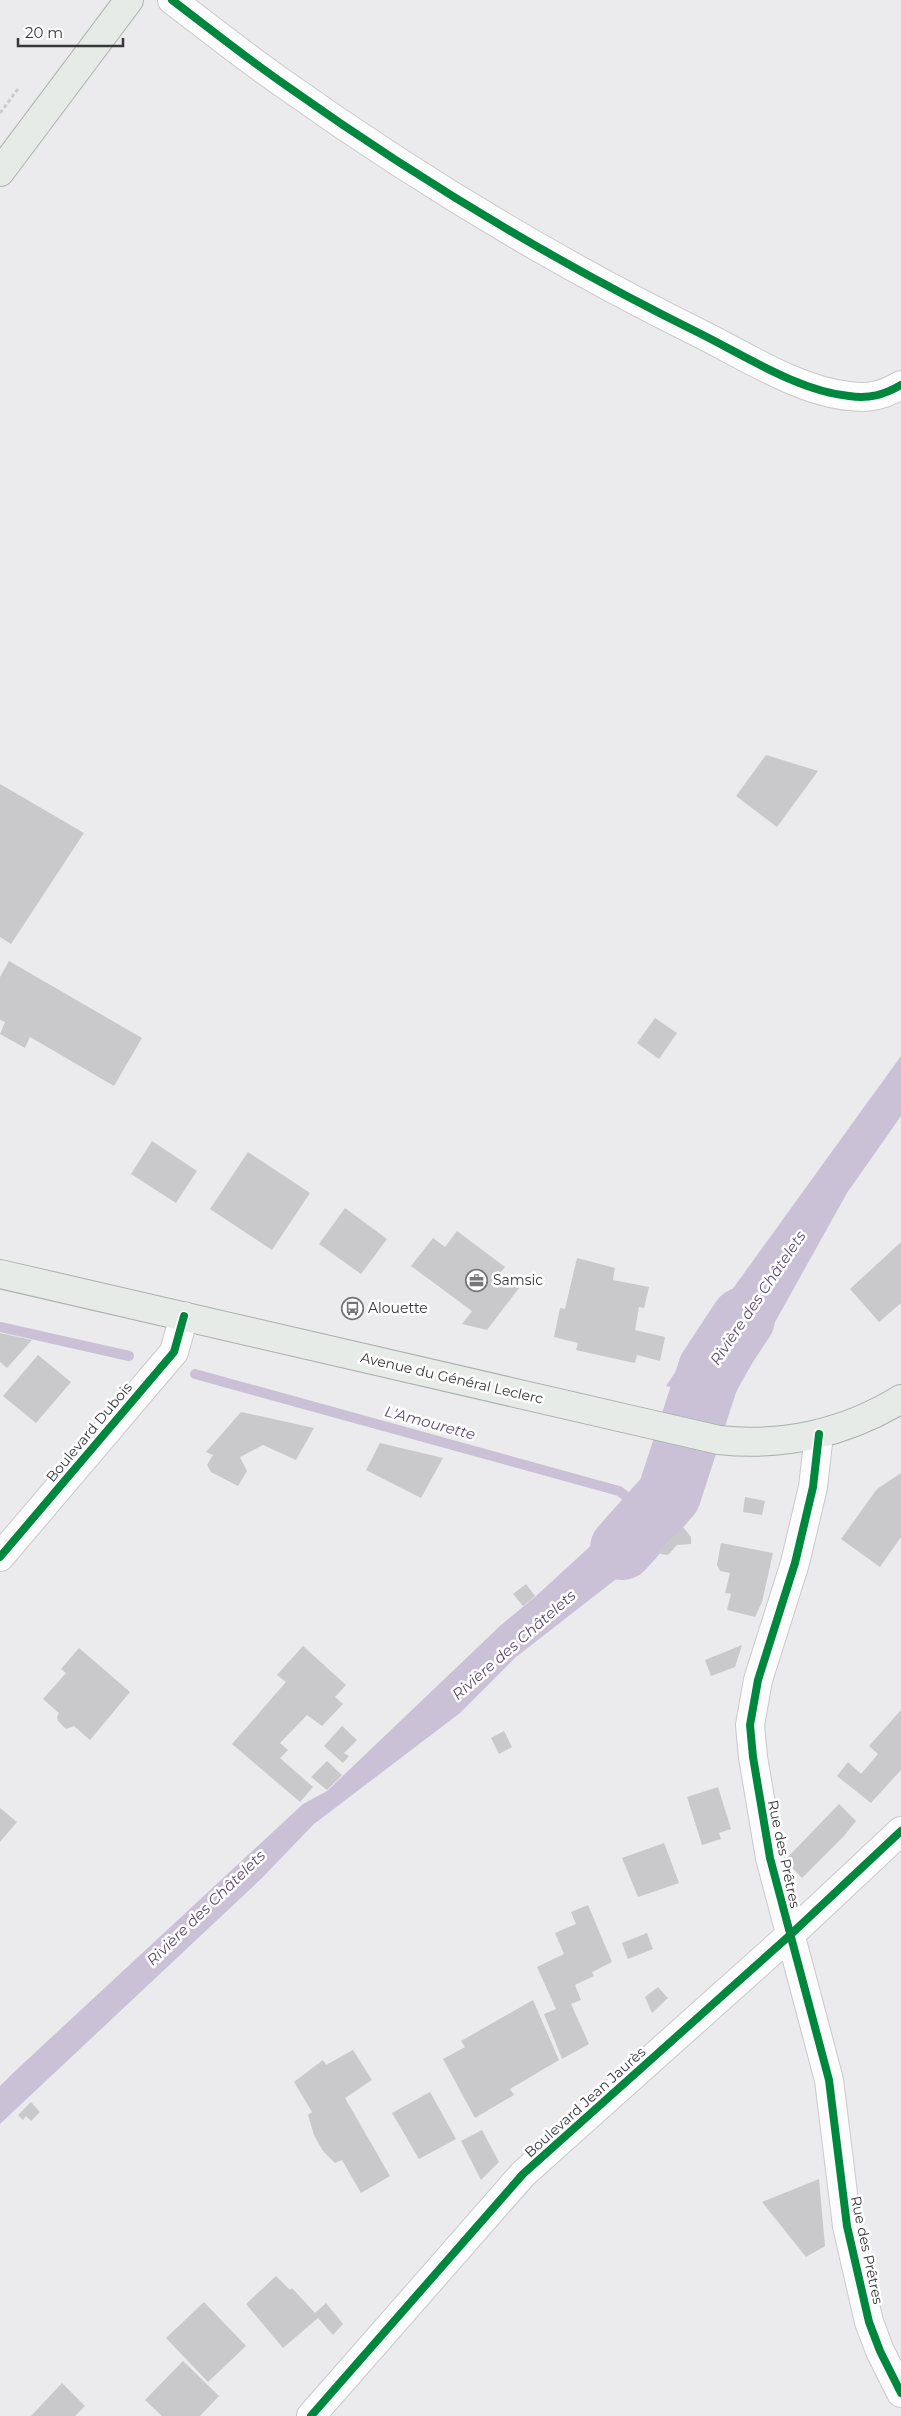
<svg xmlns="http://www.w3.org/2000/svg" width="901" height="2416" font-family="Montserrat,sans-serif">
  <style>
    .water { fill: #cbc1d7 }
    .lines { fill: none; stroke-linecap: round; stroke-linejoin: round }
    .stream { stroke: #cbc1d7; stroke-width: 10 }
    .river { stroke: #cbc1d7; stroke-width: 64 }
    .building { fill: #c9c9cb }
    .minor-casing { stroke: #c9c8cb; stroke-width: 30 }
    .major-casing { stroke: #a8b0ac; stroke-width: 30 }
    .path { stroke: #cccbcc; stroke-width: 3; stroke-dasharray: 4 2.5; stroke-linecap: butt }
    .minor { stroke: #fcfcfc; stroke-width: 28 }
    .major { stroke: #e6ebe8; stroke-width: 28 }
    .cycleway-casing { stroke: #fff; stroke-width: 11 }
    .cycleway { stroke: #00873e; stroke-width: 8 }
    .labels { text-anchor: middle; stroke-width: 5; stroke-linejoin: round; paint-order: stroke }
    .poi-label { font-size: 14px; fill: #373638; stroke: #fff; text-anchor: start }
    .street-label { font-size: 14px; fill: #373638; stroke: #fff }
    .water-label { font-size: 15px; font-style: italic; fill: #5d4874; stroke: #fff }
  </style>
  <rect width="100%" height="100%" fill="#ebeaed"/>
  <!-- water -->
  <path class="water" d="M901 1056V1116L847 1193 731 1401 666 1386 708 1323Z
    M643 1472 701 1484 680 1526 656 1548 516 1657 460 1713 314 1824 261 1879 0 2124V2086L13 2073 303 1804 327 1791 501 1625 536 1596 597 1540 624 1511 631 1494 638 1492Z"/>
  <g class="lines">
    <!-- stream -->
    <path class="stream" d="M0 1327 129 1356
      M195 1374 619 1491 638 1505"/>
    <!-- river -->
    <path class="river" d="M622 1548 669 1495 710 1369 743 1319"/>
  </g>
  <!-- building -->
  <path class="building" d="M766 755 818 771 777 827 736 796Z
    M0 784 84 833 11 944 0 937Z
    M9 961 142 1038 114 1086 30 1037 25 1048 0 1034 5 1022 0 1020V977Z
    M655 1018 677 1033 659 1059 637 1043Z
    M152 1141 197 1171 176 1203 131 1174Z
    M248 1152 310 1193 272 1250 210 1209Z
    M345 1208 387 1239 361 1274 319 1244Z
    M457 1231 505 1267 500 1273 519 1288 487 1330 462 1324 472 1311 411 1266 433 1238 445 1247Z
    M901 1242V1303L879 1322 850 1289Z
    M577 1258 615 1268 613 1280 649 1287 644 1308 639 1307 635 1330 665 1337 660 1361 637 1355 635 1363 598 1355 576 1350 578 1343 554 1337 560 1308 565 1309Z
    M0 1333 32 1340 7 1368 0 1362Z
    M38 1355 71 1382 36 1423 3 1396Z
    M241 1412 314 1428 296 1460 263 1445 240 1457 247 1471 238 1486 211 1472 207 1465 213 1455 206 1452Z
    M380 1443 443 1458 421 1498 366 1470Z
    M901 1473V1537L880 1567 841 1539 877 1489Z
    M745 1497 765 1501 762 1515 743 1512Z
    M683 1527 691 1537V1544L677 1545 668 1555 661 1554 658 1551Z
    M721 1543 773 1553 762 1602 755 1617 727 1610 731 1594 725 1593 730 1573 720 1571 717 1565Z
    M526 1584 535 1596 523 1606 513 1594Z
    M742 1645 735 1667 711 1676 705 1660Z
    M303 1646 346 1685 335 1697 343 1704 322 1726 307 1715 280 1743 288 1750 280 1758 313 1787 300 1802 232 1744 286 1682 277 1675Z
    M79 1648 130 1692 90 1740 74 1726 66 1729 58 1721 57 1717 59 1713 43 1699 66 1673 61 1669Z
    M901 1710V1770L871 1803 837 1776 848 1762 861 1774 878 1754 869 1746Z
    M342 1726 357 1740 344 1753 349 1756 343 1763 324 1746Z
    M504 1731 512 1747 499 1754 491 1738Z
    M327 1761 342 1775 327 1790 311 1777Z
    M718 1787 731 1829 719 1833 721 1839 702 1845 687 1797Z
    M839 1804 856 1821 844 1836 802 1878 785 1860Z
    M0 1808 17 1822 0 1842Z
    M664 1843 679 1883 638 1897 622 1858Z
    M588 1905 612 1962 592 1972 594 1976 575 1985 581 2000 571 2004 589 2044 562 2059 544 2014 556 2009 537 1967 564 1954 555 1933 576 1924 571 1912Z
    M647 1933 653 1949 628 1959 622 1943Z
    M658 1987 668 1998 652 2013 645 1997Z
    M533 2000 559 2060 510 2089 514 2095 475 2118 443 2059 465 2047 461 2041Z
    M353 2050 372 2080 345 2098 390 2176 361 2193 342 2160 335 2163 323 2151 314 2135 308 2115 312 2112 294 2082 323 2060 326 2065Z
    M430 2092 456 2139 419 2159 392 2113Z
    M31 2102 40 2112 31 2121 26 2116 23 2120 18 2115Z
    M482 2130 499 2162 481 2180 461 2141Z
    M819 2179 825 2246 806 2257 762 2202Z
    M276 2276 290 2290 292 2288 315 2313 326 2303 343 2324 333 2335 318 2318 283 2348 246 2304Z
    M204 2302 246 2346 208 2382 166 2338Z
    M183 2361 219 2396 200 2416H162L145 2400Z
    M62 2383 85 2406 75 2416H31Z"/>
  <g class="lines">
    <defs>
      <path id="minor" d="M172 0C209 28 245 57 284 84 416 178 555 262 701 334 745 356 799 391 849 396 869 399 884 395 901 385
        M819 1434 813 1487 795 1563 758 1680 750 1725 753 1757 770 1858 829 2080 847 2226 869 2322 880 2351 901 2393
        M0 1557 174 1352 184 1316
        M311 2416 523 2174 789 1936 901 1831"/>
      <path id="major" d="M0 172 129 0
        M0 1274 719 1440C783 1447 846 1433 901 1399"/>
    </defs>
    <!-- minor casing -->
    <use href="#minor" class="minor-casing"/>
    <!-- major casing -->
    <use href="#major" class="major-casing"/>
    <!-- path -->
    <path class="path" d="M0 113 18 89"/>
    <!-- minor -->
    <use href="#minor" class="minor"/>
    <!-- major -->
    <use href="#major" class="major"/>
    <defs>
      <path id="cycleway" d="M172 0C209 28 245 57 284 84 416 178 555 262 701 334 745 356 799 391 849 396 869 399 884 395 901 385
        M819 1434 813 1487 795 1563 758 1680 750 1725 753 1757 770 1858 829 2080 847 2226 869 2322 880 2351 901 2393
        M0 1557 174 1352 184 1316
        M311 2416 523 2174 789 1936 901 1831"/>
    </defs>
    <!-- cycleway casing -->
    <use href="#cycleway" class="cycleway-casing"/>
    <!-- cycleway -->
    <use href="#cycleway" class="cycleway"/>
  </g>
  <!-- icons -->
  <defs>
    <symbol id="office-ring" viewBox="-11 -11 22 22"><circle r="9.5" fill="#fff" stroke="#767577" stroke-width="1.5"/><path d="M-6-3h4V-5.5h4V-3h4V5H-6ZM-1-4.5V-3h2v-1.5ZM-6 0V1H6V0Z" fill="#767577"/></symbol>
    <symbol id="bus-ring" viewBox="-11 -11 22 22"><circle r="9.5" fill="#fff" stroke="#767577" stroke-width="1.5"/><path d="M-5-6H5V4H4V6H2V4H-2V6H-4V4H-5ZM-3.5-4V0h7V-4ZM-3.5 1.2v1.5H-2V1.2ZM2 1.2v1.5H3.5V1.2Z" fill="#767577"/></symbol>
  </defs>
  <g fill-rule="evenodd">
    <use href="#office-ring" x="464" y="1268" width="25" height="25"/>
    <use href="#bus-ring" x="340" y="1296" width="25" height="25"/>
  </g>
  <g class="labels">
    <!-- poi labels -->
    <g class="poi-label">
      <text x="493" y="1285">Samsic</text>
      <text x="368" y="1313">Alouette</text>
    </g>
    <!-- street labels -->
    <g class="street-label">
      <text transform="translate(452 1378) rotate(13)" y="5">Avenue du Général Leclerc</text>
      <text transform="translate(89 1432) rotate(-50)" y="5">Boulevard Dubois</text>
      <text transform="translate(784 1854) rotate(78)" y="5">Rue des Prêtres</text>
      <text transform="translate(585 2102) rotate(-42)" y="5">Boulevard Jean Jaurès</text>
      <text transform="translate(867 2250) rotate(78)" y="5">Rue des Prêtres</text>
    </g>
    <!-- water labels -->
    <g class="water-label">
      <text transform="translate(758 1298) rotate(-56)" y="5">Rivière des Châtelets</text>
      <text transform="translate(430 1423) rotate(15)" y="5">L'Amourette</text>
      <text transform="translate(514 1645) rotate(-41)" y="5">Rivière des Châtelets</text>
      <text transform="translate(206 1908) rotate(-44)" y="5">Rivière des Châtelets</text>
    </g>
  </g>
  <!-- scale -->
  <path d="M18 38v8h105v-8" fill="none" stroke="#373638" stroke-width="2.5"/>
  <text x="25" y="38" font-size="15" fill="#373638" stroke="#ffffff" stroke-width="4" paint-order="stroke">20 m</text>
</svg>
